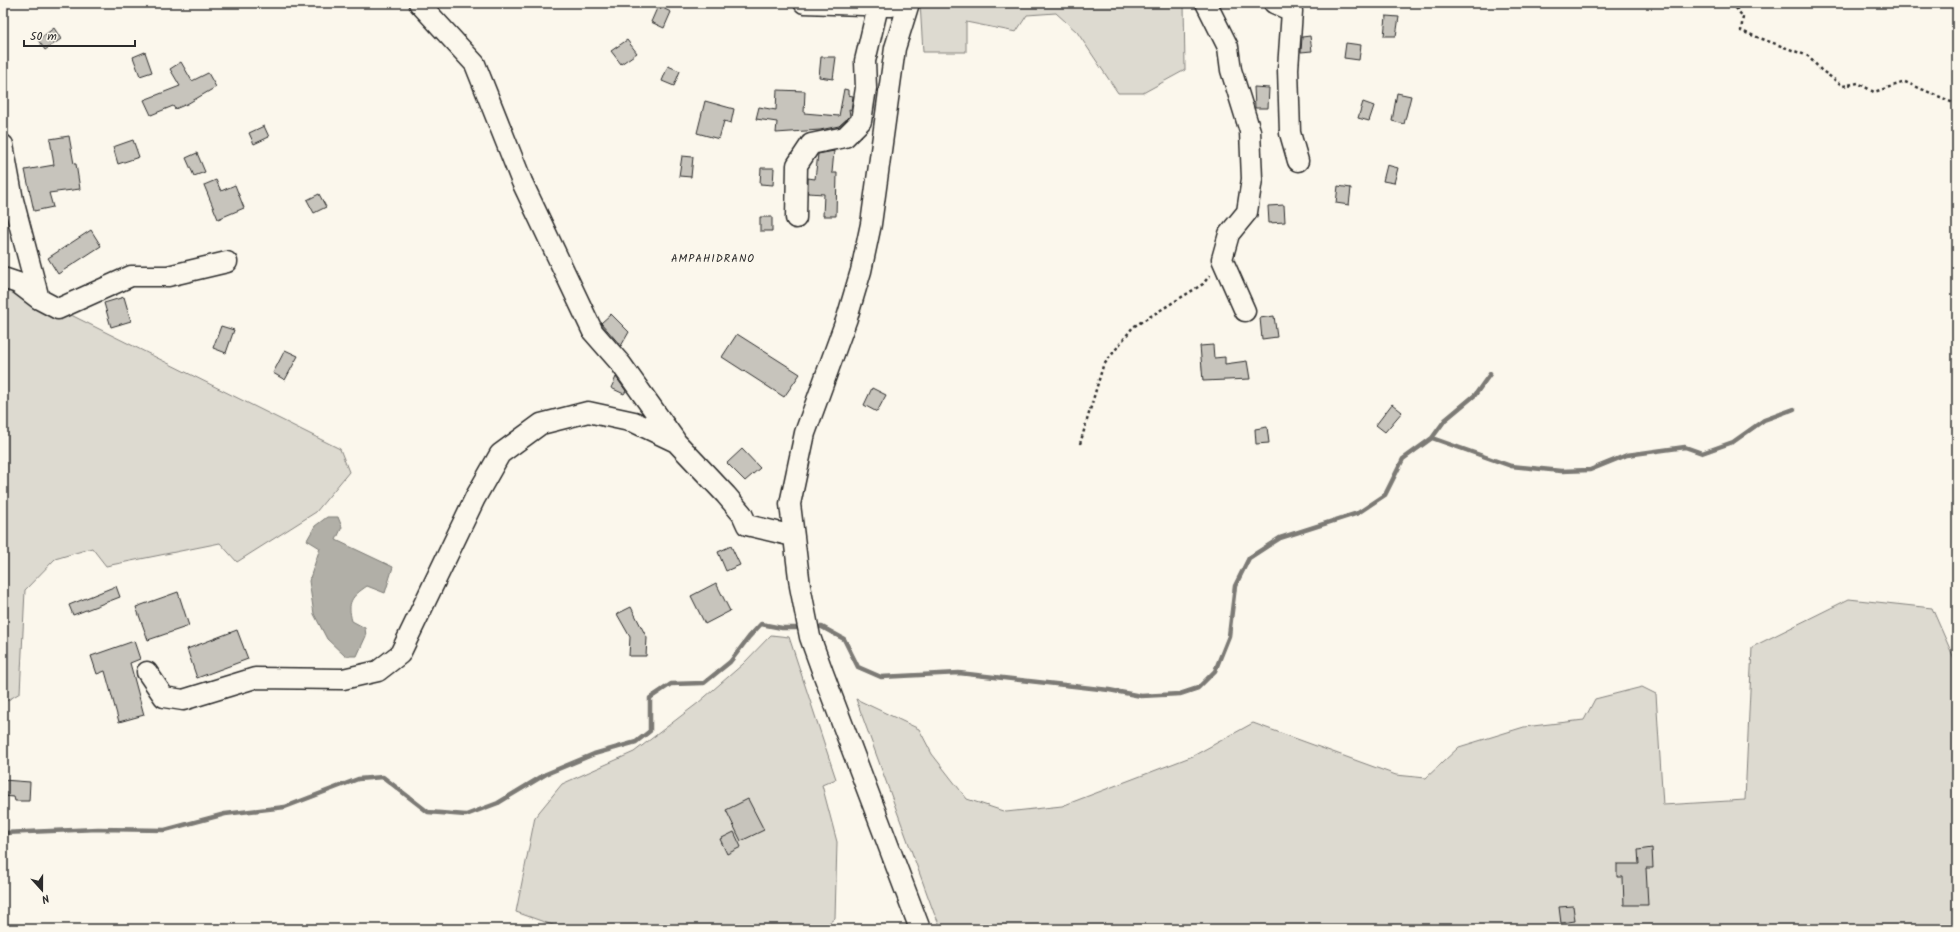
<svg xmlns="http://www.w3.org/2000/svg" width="1960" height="932" font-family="Kalam,sans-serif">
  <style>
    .green { fill: #dddad0; stroke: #84827e }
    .water { fill: #b1afa7; stroke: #7b7a75 }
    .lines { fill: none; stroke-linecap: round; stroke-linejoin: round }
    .stream { stroke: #7b7a75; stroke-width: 4.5 }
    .building { fill: #c7c4bc; stroke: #2b2b2b }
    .minor-casing { stroke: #2b2b2b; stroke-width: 23 }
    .path { stroke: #2b2b2b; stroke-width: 2.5; stroke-dasharray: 3 3; stroke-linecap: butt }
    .minor { stroke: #fbf7ec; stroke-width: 20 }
    .labels { text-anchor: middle; stroke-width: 4; stroke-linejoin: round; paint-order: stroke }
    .neighbourhood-label { font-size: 11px; letter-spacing: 1px; fill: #2b2b2b; stroke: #fbf7ec }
  </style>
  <rect width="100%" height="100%" fill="#fbf7ec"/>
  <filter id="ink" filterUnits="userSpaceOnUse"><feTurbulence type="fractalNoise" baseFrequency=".025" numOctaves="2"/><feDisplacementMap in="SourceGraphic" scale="8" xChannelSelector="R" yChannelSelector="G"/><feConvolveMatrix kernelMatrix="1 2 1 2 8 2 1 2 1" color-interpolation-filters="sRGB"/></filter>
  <g filter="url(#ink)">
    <!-- green -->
    <path class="green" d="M920 3H1184L1185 70 1143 93H1118L1077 32 1056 13 1027 15 1016 32 966 22V52H923Z
      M3 278 39 299 340 449 349 472 316 512 237 562 220 543 106 566 92 548 55 559 25 590 20 693 3 703Z
      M1849 599 1932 608 1957 665V929H942L934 913 856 699 919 729 932 754 967 799 1006 812 1062 806 1193 756 1253 723 1396 775 1426 778 1459 747 1524 727 1584 720 1595 699 1642 687 1656 694 1663 805 1745 800 1752 647Z
      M771 635 789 637 836 779 822 785 837 842 835 918 823 928 808 929H564L516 912 535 817 562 784 634 752 698 703 743 664Z"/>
    <!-- water -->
    <path class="water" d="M327 517H338L342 527 336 540 393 567 385 593 367 586C351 597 347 602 352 621L365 628 366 636 357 656H345L327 639 314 614 309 581 320 548 307 540 315 526Z"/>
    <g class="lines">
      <!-- stream -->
      <path class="stream" d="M1432 438 1511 466 1561 471 1590 470 1627 455 1685 447 1702 453 1733 442 1764 420 1794 409 1789 411
        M812 627H822L844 639 858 667 881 677 959 673 1109 690 1141 696 1180 694 1198 688 1215 671 1229 636 1235 586 1249 558 1280 538 1358 513 1385 495 1403 459 1432 438 1445 420 1475 395 1490 374
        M3 833 98 829 165 830 225 814 285 807 358 779 383 777 428 812 466 815 498 803 546 774 594 754 636 742 650 731V698L671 684 704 683 730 662 749 637 761 624 782 628H803"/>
    </g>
    <!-- building -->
    <path class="building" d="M658 6 671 12 664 28 651 22Z
      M1386 16 1399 17 1396 36H1384Z
      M54 28 61 39 45 50 38 40Z
      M1310 36 1312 51 1301 52 1302 37Z
      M627 40 637 53 621 64 611 51Z
      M1346 43 1361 45 1359 60 1344 58Z
      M145 52 152 72 140 76 133 57Z
      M821 57H836L833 79 819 77Z
      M181 62 192 81 208 73 216 87 187 104 175 109 173 106 151 115 144 100 180 86 170 69Z
      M668 66 680 71 674 86 662 81Z
      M1254 87 1269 88 1268 108H1255Z
      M844 89 848 90V95L853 96 851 110 849 109 850 116 839 126 820 130 776 133 777 122 756 119 759 107 776 110 777 90 805 91 804 113 839 116Z
      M1397 93 1411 96 1404 124 1392 121Z
      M705 101 734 109 731 123 724 121 719 139 697 133Z
      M1363 102 1374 106 1369 121 1358 118Z
      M264 126 269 137 254 144 249 133Z
      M69 136 74 164H76L80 189 49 193 53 207 34 211 25 170 54 165 50 139Z
      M133 140 139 157 118 164 113 147Z
      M834 151 832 173H837L836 216H823L824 194 808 193V178L815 179 818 154Z
      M197 153 205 172 194 176 186 158Z
      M682 156 693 157 691 177 679 176Z
      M1387 165 1398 168 1394 183 1383 181Z
      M761 168H774L773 185 760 184Z
      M216 180 221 191 235 185 244 208 218 219 204 185Z
      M1338 186 1351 188 1349 205 1336 203Z
      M319 194 326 207 314 213 307 200Z
      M1284 205 1285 222 1269 223 1268 206Z
      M760 217H772V231H760Z
      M91 230 101 246 58 274 48 258Z
      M124 297 131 321 111 327 104 303Z
      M611 314 629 332 621 346 601 323Z
      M1274 316 1277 337 1262 339 1260 318Z
      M221 326 234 330 226 353 213 348Z
      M737 334 800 374 784 397 722 357Z
      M1213 345 1214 358 1225 357V364L1247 361 1250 379 1203 381 1200 346Z
      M285 350 298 356 285 380 273 373Z
      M616 377 626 391 624 394 611 388Z
      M872 388 886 395 877 412 864 405Z
      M1392 404 1402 412 1385 432 1376 425Z
      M1267 427 1269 443 1256 444 1255 429Z
      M742 449 760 468 745 481 727 463Z
      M731 546 740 565 726 571 718 552Z
      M716 583 730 611 705 624 691 596Z
      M116 586 120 597 73 615 69 605Z
      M178 592 189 626 148 640 136 607Z
      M631 607 647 638 646 656H629L630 637 617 614Z
      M237 630 248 659 197 678 187 649Z
      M134 641 140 659 130 663 144 715 119 722 105 671 97 674 91 656Z
      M3 780 30 782 29 801H15L14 797 3 796Z
      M748 799 764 830 741 841 726 810Z
      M734 832 741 847 727 854 720 839Z
      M1652 848 1653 868H1646L1648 905H1624L1623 877H1617V864H1639L1638 850Z
      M1573 906 1575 921 1561 923 1559 907Z"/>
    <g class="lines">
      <defs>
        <path id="minor" d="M419 3 475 64 522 182 593 332 621 364 675 440
          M804 3 892 6
          M909 3 895 48 871 224 861 271 847 318 805 433 790 504 800 586 810 637 823 673 920 929
          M1206 3 1228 47 1231 70 1250 131 1252 179 1247 212 1229 234 1222 259 1245 311
          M1274 3 1292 11 1288 69 1290 133 1298 161
          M3 145 13 200 39 299
          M796 218 797 165 811 144 845 137 861 121 866 88 865 61 878 6
          M3 278 18 283 39 299 58 309 131 276H168L227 262
          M147 672 164 697 183 700 255 678 343 679 378 671 400 654 475 498 500 454 541 424 588 412 634 422 676 442 726 495 742 514 747 525 793 536"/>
      </defs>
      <!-- minor casing -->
      <use href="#minor" class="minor-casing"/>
      <!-- path -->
      <path class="path" d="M1732 3 1743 17 1741 31 1808 56 1821 70 1843 86 1858 83 1874 92 1905 82 1945 99 1957 105
        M1080 444 1103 366 1133 327 1203 284 1210 275"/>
      <!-- minor -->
      <use href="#minor" class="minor"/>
    </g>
  </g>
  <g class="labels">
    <!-- neighbourhood labels -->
    <g class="neighbourhood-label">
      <text x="713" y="262">AMPAHIDRANO</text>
    </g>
  </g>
  <!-- margin -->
  <rect width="1960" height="932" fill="none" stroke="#fbf7ec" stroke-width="16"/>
  <rect x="8" y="8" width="1944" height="916" fill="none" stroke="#2b2b2b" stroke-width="1.5" filter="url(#ink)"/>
  <!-- north arrow -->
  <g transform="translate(42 890) rotate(159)" stroke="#fbf7ec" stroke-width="3" paint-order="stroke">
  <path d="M0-3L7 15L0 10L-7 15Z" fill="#2b2b2b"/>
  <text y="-6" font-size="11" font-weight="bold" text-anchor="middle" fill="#2b2b2b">N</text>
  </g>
  <!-- scale -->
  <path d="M24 40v6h111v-6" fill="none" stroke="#2b2b2b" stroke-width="2"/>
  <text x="30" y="40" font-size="12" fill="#2b2b2b" stroke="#fbf7ec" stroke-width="3" paint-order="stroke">50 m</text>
</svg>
